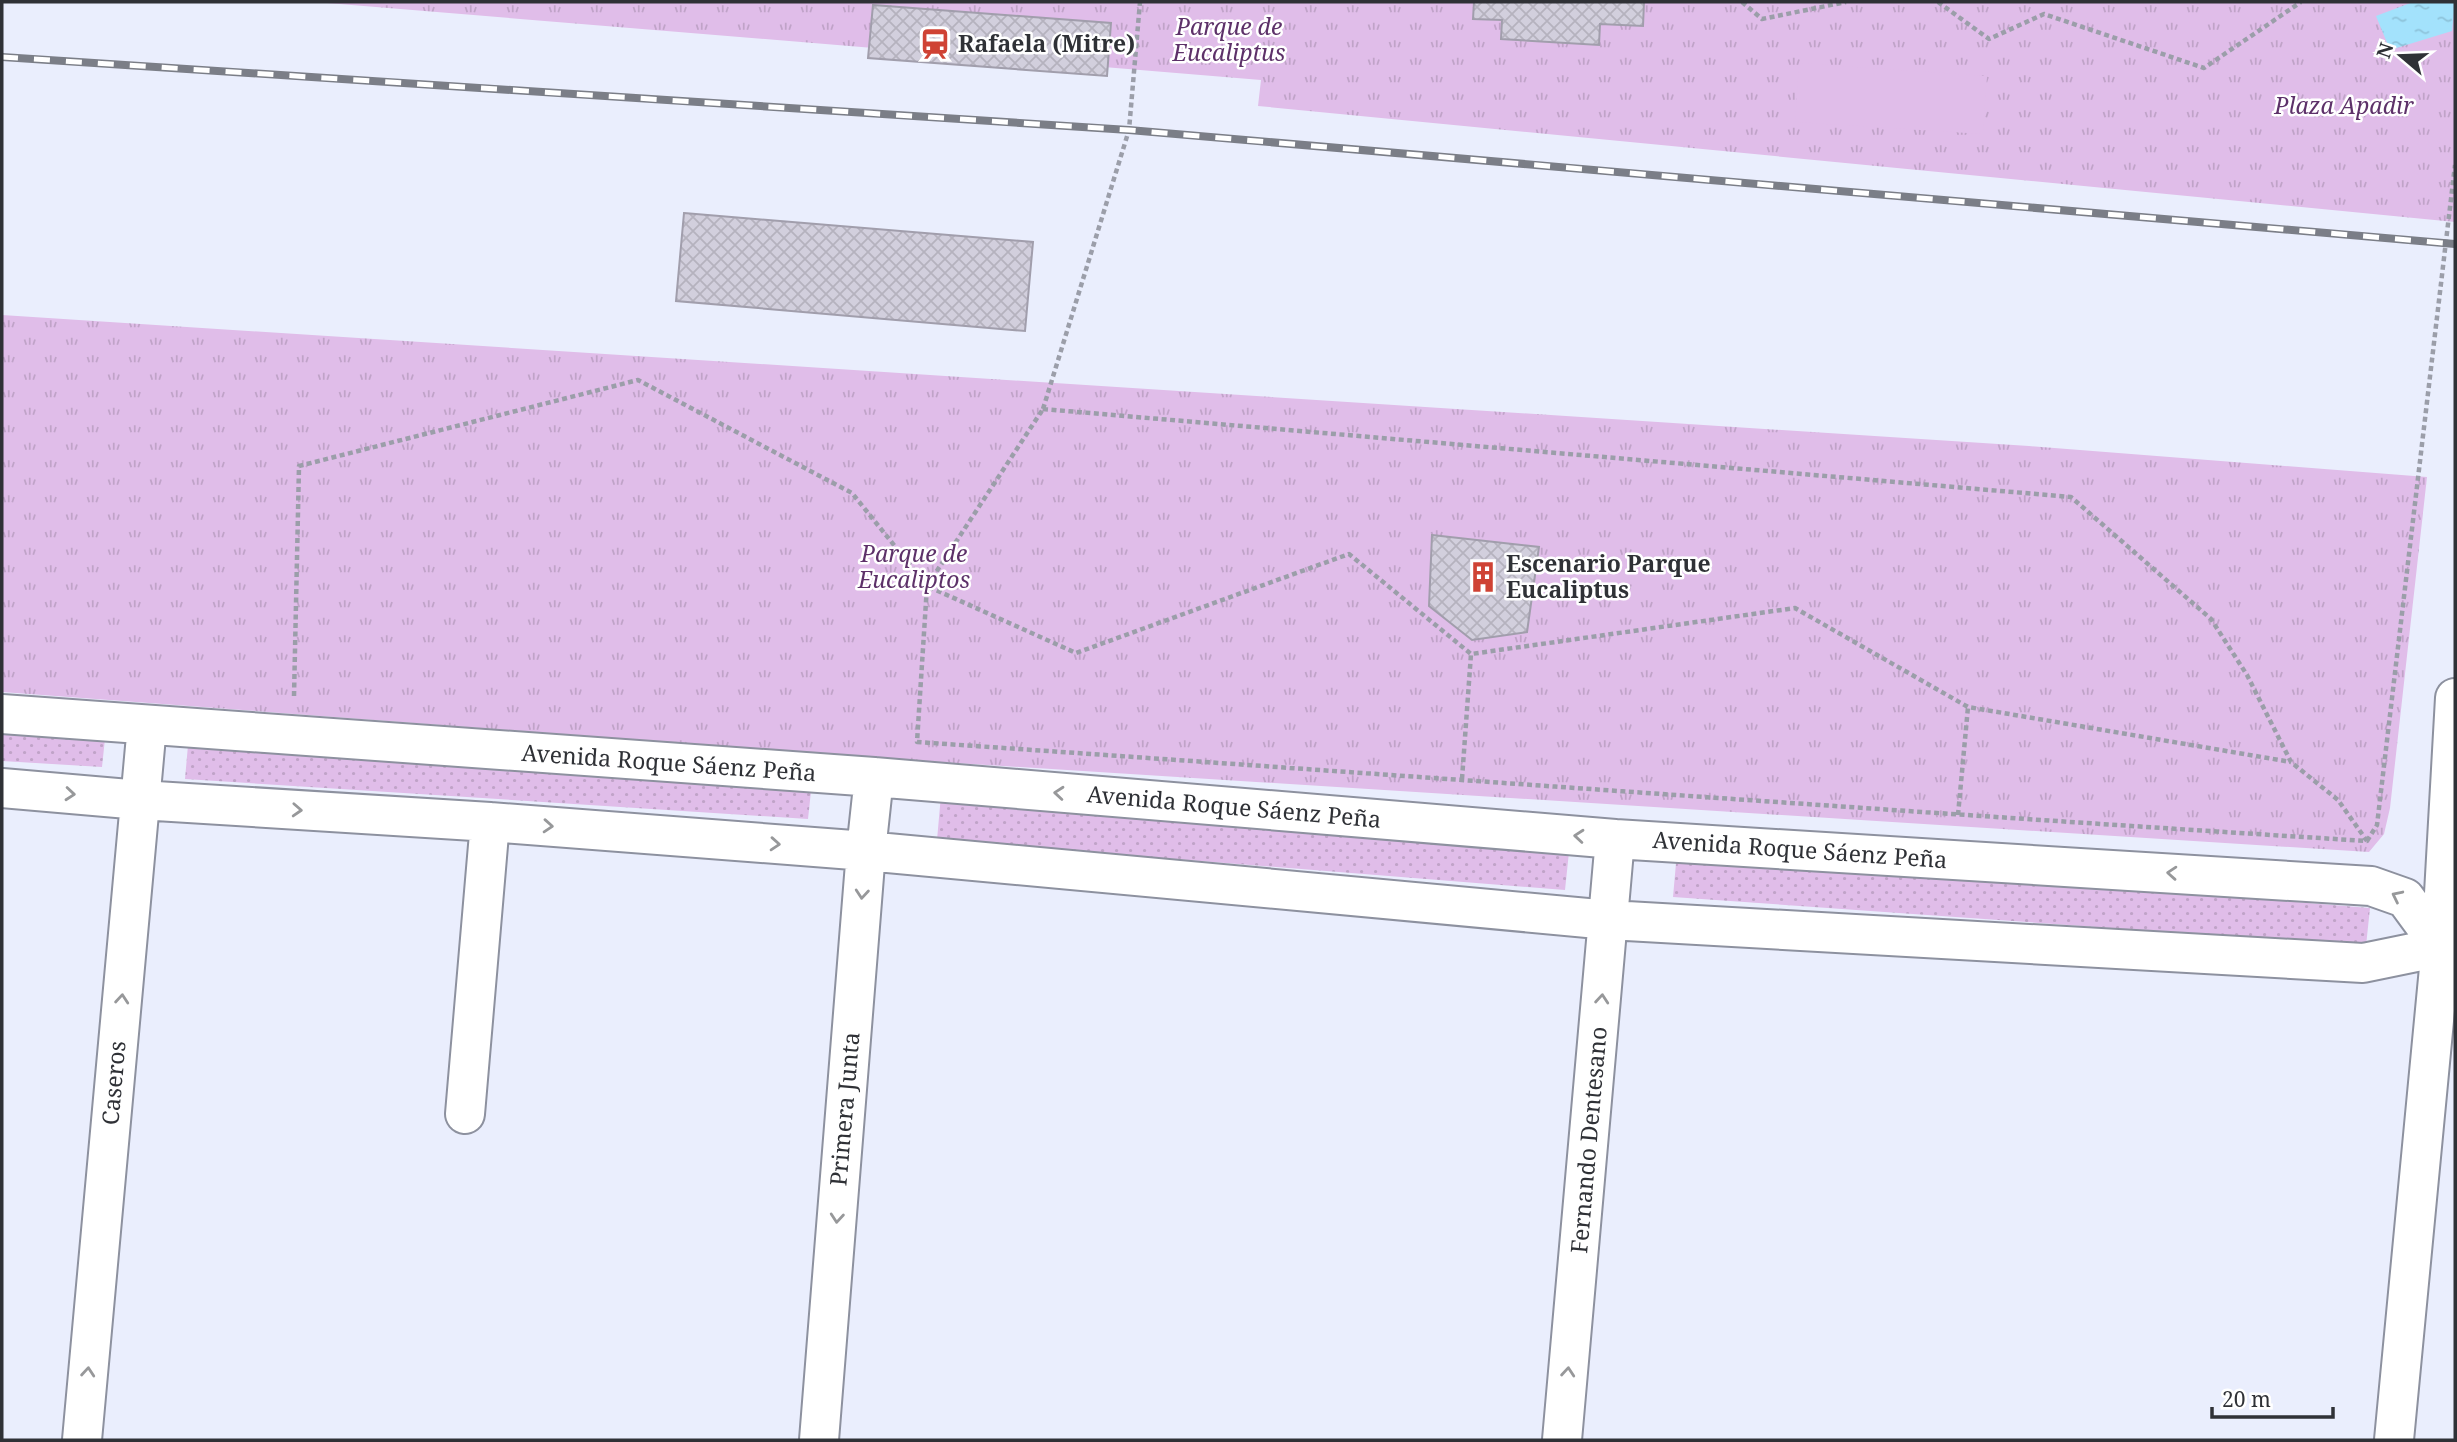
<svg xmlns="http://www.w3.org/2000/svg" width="2457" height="1442" font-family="'Noto Serif',serif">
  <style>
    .grass { fill: url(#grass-dots) }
    .park { fill: url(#park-tufts) }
    .pitch { fill: #e0bde9 }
    .water { fill: url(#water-ripples) }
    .building { fill: url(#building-cross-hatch); stroke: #a19eac; stroke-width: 2 }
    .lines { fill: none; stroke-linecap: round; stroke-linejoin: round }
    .minor-casing { stroke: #8d919f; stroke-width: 42 }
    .path { stroke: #9b9ea9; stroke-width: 4.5; stroke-dasharray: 5 3.5; stroke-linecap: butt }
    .minor { stroke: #fff; stroke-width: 38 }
    .rail-casing { stroke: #7b7e87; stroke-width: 8 }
    .rail { stroke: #fff; stroke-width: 5; stroke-dasharray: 16; stroke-linecap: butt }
    .oneway { stroke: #97989a }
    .labels { text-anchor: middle; stroke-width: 5; stroke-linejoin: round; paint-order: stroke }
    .park-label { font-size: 23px; font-style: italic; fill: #5d3169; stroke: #fff }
    .poi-label { font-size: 23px; font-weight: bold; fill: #2f3136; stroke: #fff; text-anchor: start }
    .street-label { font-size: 23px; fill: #2f3136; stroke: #fff }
  </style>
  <defs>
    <pattern id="grass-dots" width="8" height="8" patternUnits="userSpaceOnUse" patternTransform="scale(1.75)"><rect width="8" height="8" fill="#e0bde9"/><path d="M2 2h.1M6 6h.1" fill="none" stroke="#c0a3c8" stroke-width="1.8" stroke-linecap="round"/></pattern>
    <pattern id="park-tufts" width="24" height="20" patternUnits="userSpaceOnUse" patternTransform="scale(1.75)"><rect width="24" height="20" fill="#e0bde9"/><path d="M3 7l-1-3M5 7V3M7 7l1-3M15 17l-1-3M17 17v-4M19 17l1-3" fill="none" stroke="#c0a3c8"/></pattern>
    <pattern id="water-ripples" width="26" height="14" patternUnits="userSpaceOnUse" patternTransform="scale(1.75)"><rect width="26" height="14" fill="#a3e2fc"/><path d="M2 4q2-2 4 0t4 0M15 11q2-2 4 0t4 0" fill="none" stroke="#8dc2d9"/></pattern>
    <pattern id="building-cross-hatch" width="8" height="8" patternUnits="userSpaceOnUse" patternTransform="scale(1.75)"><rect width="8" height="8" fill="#d2cfdd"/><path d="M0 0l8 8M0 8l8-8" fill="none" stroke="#b5b2be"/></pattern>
  </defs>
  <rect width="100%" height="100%" fill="#eaeefd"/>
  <!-- grass -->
  <path class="grass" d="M2 722 106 729 102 767 2 761Z
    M189 734 812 782 808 819 185 779Z
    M941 795 1569 852 1565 890 937 840Z
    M1677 852 2370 908 2366 946 1673 897Z"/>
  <!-- park -->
  <path class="park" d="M315 2H2455V222L1258 106 1261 80Z
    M2 315 2029 446 2427 477 2390 808 2384 834 2369 852 892 759 2 692Z"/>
  <!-- pitch -->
  <path class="pitch" d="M1799 63 1987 76 1983 134 1795 122Z"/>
  <!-- water -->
  <path class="water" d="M2413 2H2455L2452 31 2390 50 2376 16Z"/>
  <!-- building -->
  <path class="building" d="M1474 2H1644L1643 26 1600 24 1599 45 1501 39 1502 20 1473 19Z
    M873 5 1111 23 1107 76 868 58Z
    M684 213 1033 242 1025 331 676 301Z
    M1432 535 1539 547 1527 632 1472 640 1429 606Z"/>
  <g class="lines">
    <defs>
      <path id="minor" d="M2 714 874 777 1615 839 2371 886 2405 898 2441 947
        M2 788 140 800 490 822 866 851 1609 920 2363 963 2441 947 2455 949
        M465 1114 490 822
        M82 1440 147 725
        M819 1440 866 851 874 777
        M1562 1440 1615 839
        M2394 1440 2441 947 2455 698"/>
    </defs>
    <!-- minor casing -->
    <use href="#minor" class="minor-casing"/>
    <!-- path -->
    <path class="path" d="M1742 2 1762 19 1846 2
      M1938 2 1989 39 2044 14 2204 68 2301 2
      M1043 409 2071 497 2211 619 2247 675 2291 762 2338 800 2367 841C1883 811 1400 775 917 742L927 586Z
      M1043 409 1129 130 1140 2
      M294 696 299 466 638 380 852 493 927 586 1076 653 1349 554 1471 654 1795 608 1968 707 2291 762
      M1462 779 1471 654
      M1958 815 1968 707
      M2367 841 2377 825 2455 165"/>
    <!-- minor -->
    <use href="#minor" class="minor"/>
    <defs>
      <path id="rail" d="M2 57 1129 130 2455 244"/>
    </defs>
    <!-- rail casing -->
    <use href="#rail" class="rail-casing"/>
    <!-- rail -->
    <use href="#rail" class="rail"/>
  </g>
  <!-- one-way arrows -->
  <defs><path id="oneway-chevron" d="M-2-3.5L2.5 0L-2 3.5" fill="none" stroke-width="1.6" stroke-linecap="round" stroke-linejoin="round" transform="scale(1.75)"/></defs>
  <g class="oneway">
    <use href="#oneway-chevron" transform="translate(1059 793) rotate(-175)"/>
    <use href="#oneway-chevron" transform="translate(70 794) rotate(5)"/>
    <use href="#oneway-chevron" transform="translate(297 810) rotate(3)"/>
    <use href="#oneway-chevron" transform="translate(548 826) rotate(4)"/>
    <use href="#oneway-chevron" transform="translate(1579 836) rotate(-175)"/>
    <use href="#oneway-chevron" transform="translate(775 844) rotate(4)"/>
    <use href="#oneway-chevron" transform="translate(2172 873) rotate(-176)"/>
    <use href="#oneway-chevron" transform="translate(862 894) rotate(95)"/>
    <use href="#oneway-chevron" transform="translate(2397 896) rotate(-154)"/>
    <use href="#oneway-chevron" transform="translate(122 999) rotate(-85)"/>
    <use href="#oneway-chevron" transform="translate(1602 999) rotate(-85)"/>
    <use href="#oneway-chevron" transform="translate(837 1218) rotate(95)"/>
    <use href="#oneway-chevron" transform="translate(88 1372) rotate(-85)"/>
    <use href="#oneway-chevron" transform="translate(1568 1372) rotate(-85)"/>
  </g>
  <!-- icons -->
  <defs>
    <symbol id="station-bare" viewBox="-9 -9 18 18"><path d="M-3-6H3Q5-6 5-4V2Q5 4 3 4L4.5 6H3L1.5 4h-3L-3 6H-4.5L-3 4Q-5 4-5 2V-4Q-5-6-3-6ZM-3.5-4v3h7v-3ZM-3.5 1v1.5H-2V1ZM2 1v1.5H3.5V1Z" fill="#cf4234" stroke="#fff" stroke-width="2.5" paint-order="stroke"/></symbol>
    <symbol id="building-bare" viewBox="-9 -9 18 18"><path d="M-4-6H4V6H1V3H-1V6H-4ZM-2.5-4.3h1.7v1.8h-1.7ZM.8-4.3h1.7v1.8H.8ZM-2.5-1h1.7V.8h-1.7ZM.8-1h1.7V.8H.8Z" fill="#cf4234" stroke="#fff" stroke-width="2.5" paint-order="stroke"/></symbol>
  </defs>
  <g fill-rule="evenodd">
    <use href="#station-bare" x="913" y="22" width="44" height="44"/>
    <use href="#building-bare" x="1461" y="555" width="44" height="44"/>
  </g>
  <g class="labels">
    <!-- park labels -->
    <g class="park-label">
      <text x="1229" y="35">Parque de<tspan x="1229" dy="26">Eucaliptus</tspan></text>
      <text x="2344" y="114">Plaza Apadir</text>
      <text x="914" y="562">Parque de<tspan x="914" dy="26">Eucaliptos</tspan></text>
    </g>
    <!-- poi labels -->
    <g class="poi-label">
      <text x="958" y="52">Rafaela (Mitre)</text>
      <text x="1506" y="572">Escenario Parque<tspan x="1506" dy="26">Eucaliptus</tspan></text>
    </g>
    <!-- street labels -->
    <g class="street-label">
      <text transform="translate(669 763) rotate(4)" y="8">Avenida Roque Sáenz Peña</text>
      <text transform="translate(1234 807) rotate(5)" y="8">Avenida Roque Sáenz Peña</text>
      <text transform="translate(1800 850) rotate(4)" y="8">Avenida Roque Sáenz Peña</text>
      <text transform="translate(114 1083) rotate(-85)" y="8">Caseros</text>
      <text transform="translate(845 1109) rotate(-85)" y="8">Primera Junta</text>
      <text transform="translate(1589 1140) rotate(-85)" y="8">Fernando Dentesano</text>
    </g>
  </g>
  <!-- border -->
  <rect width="2457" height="1442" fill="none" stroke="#2f3136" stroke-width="7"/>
  <!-- north arrow -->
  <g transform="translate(2401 56) rotate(289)" stroke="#ffffff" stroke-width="5" paint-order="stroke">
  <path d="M0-5L12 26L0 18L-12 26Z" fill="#2f3136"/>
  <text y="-10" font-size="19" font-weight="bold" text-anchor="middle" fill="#2f3136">N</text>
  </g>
  <!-- scale -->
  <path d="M2212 1407v10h121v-10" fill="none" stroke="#2f3136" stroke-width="3.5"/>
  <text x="2222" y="1407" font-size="21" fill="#2f3136" stroke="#ffffff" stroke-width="5" paint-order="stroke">20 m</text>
</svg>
